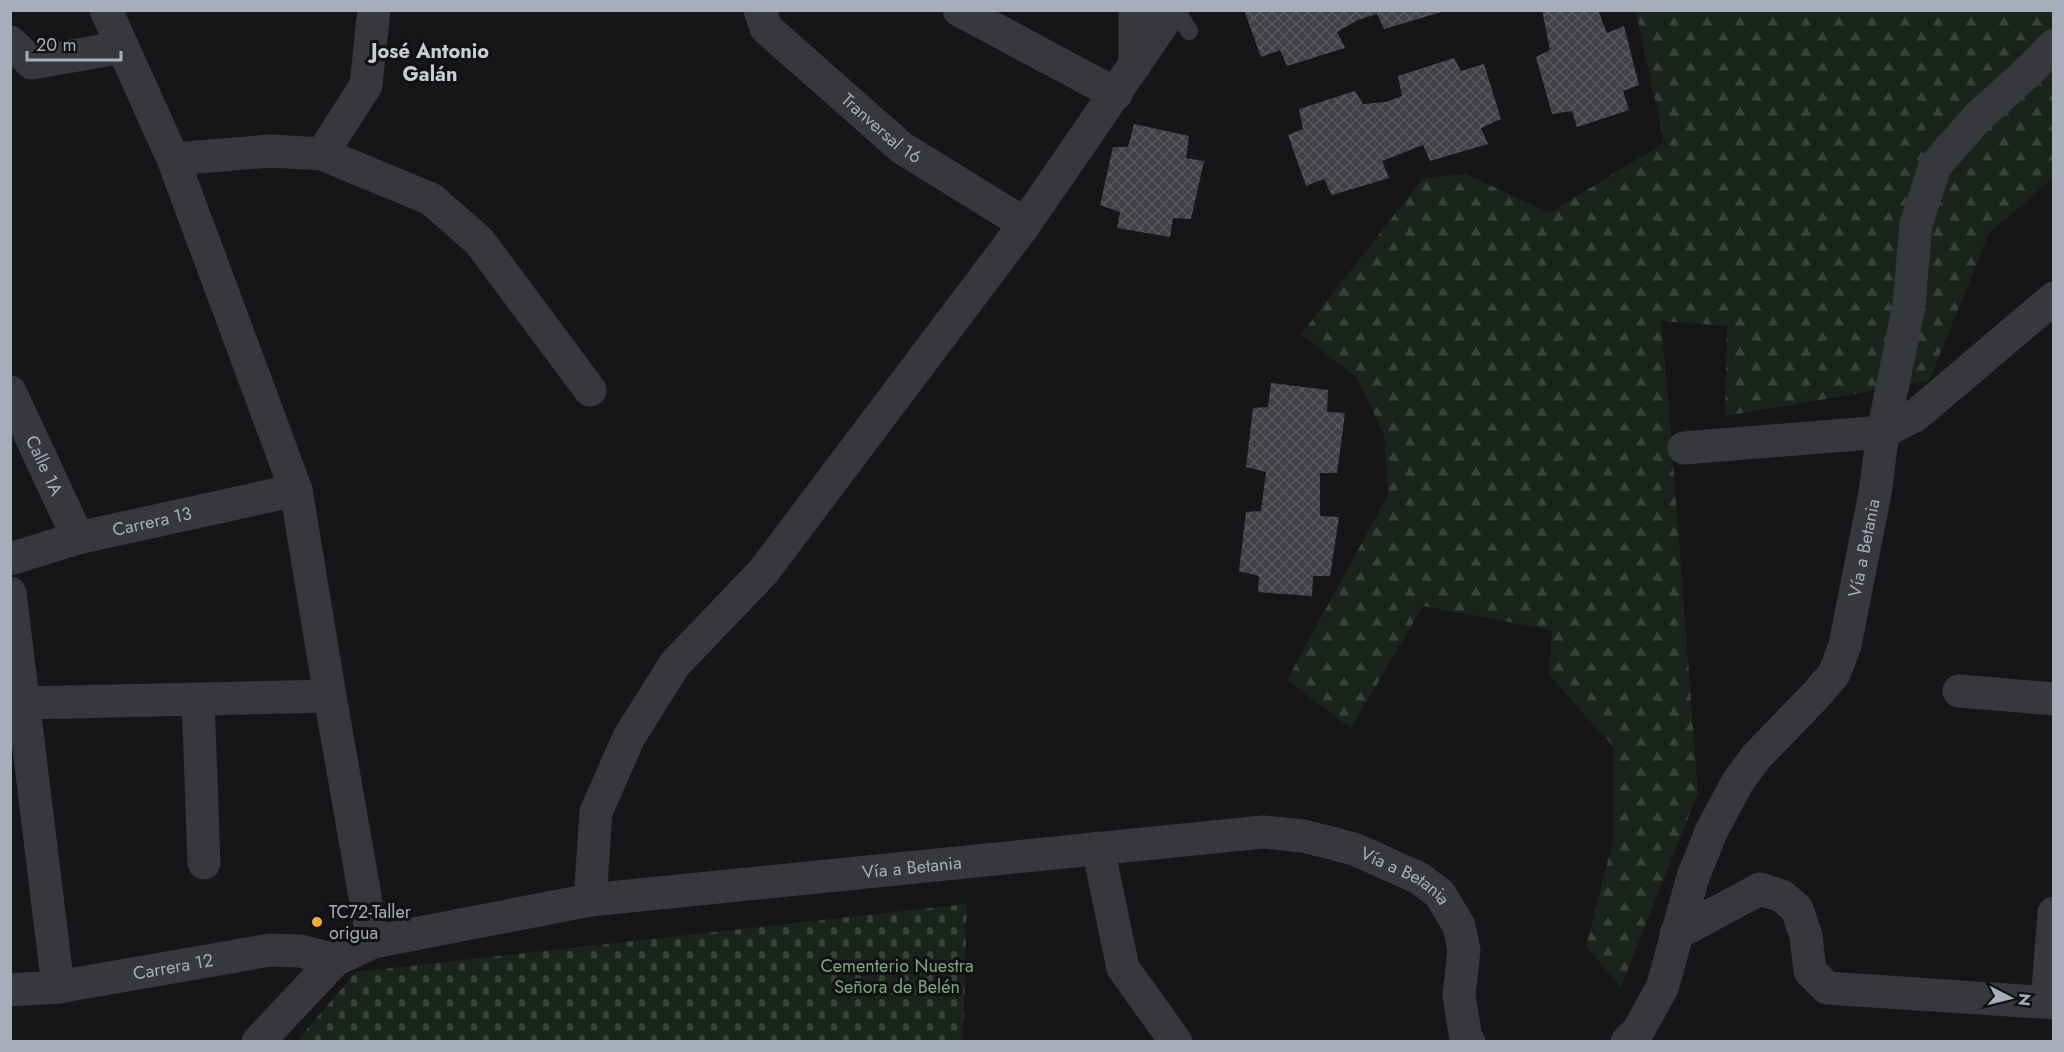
<svg xmlns="http://www.w3.org/2000/svg" width="2064" height="1052" font-family="Jost,sans-serif">
  <style>
    .forest { fill: url(#forest-firs) }
    .cemetery { fill: url(#cemetery-stones) }
    .building { fill: url(#building-cross-hatch) }
    .lines { fill: none; stroke-linecap: round; stroke-linejoin: round }
    .service { stroke: #37383e; stroke-width: 18 }
    .minor { stroke: #37383e; stroke-width: 33 }
    .tertiary { stroke: #37383e; stroke-width: 33 }
    .poi-dot { fill: #ffac27; stroke: #111113; stroke-width: 2 }
    .labels { text-anchor: middle; stroke-width: 6; stroke-linejoin: round; paint-order: stroke }
    .street-label { font-size: 18px; fill: #a7adba; stroke: #111113 }
    .poi-label { font-size: 18px; fill: #a7adba; stroke: #111113; text-anchor: start }
    .park-label { font-size: 18px; fill: #7ca77c; stroke: #111113 }
    .neighbourhood-label { font-size: 20px; font-weight: bold; fill: #c8ccd5; stroke: #111113 }
  </style>
  <defs>
    <pattern id="forest-firs" width="22" height="20" patternUnits="userSpaceOnUse" patternTransform="scale(1.5)"><rect width="22" height="20" fill="#1b241c"/><path d="M5 1l3.5 6h-7zM16 11l3.5 6h-7z" fill="#39413b"/></pattern>
    <pattern id="cemetery-stones" width="16" height="16" patternUnits="userSpaceOnUse" patternTransform="scale(1.5)"><rect width="16" height="16" fill="#1b241c"/><path d="M2 7V4a2 2 0 0 1 4 0v3zM10 15v-3a2 2 0 0 1 4 0v3z" fill="#39413b"/></pattern>
    <pattern id="building-cross-hatch" width="8" height="8" patternUnits="userSpaceOnUse" patternTransform="scale(1.5)"><rect width="8" height="8" fill="#404146"/><path d="M0 0l8 8M0 8l8-8" fill="none" stroke="#595a5f"/></pattern>
  </defs>
  <rect width="100%" height="100%" fill="#161618"/>
  <!-- forest -->
  <path class="forest" d="M1636 11H2053V178L1989 233 1929 381 1725 416 1727 326 1661 321 1669 409 1698 793 1621 987 1586 946 1614 837 1613 746 1549 675 1552 630 1423 606 1351 728 1287 680 1388 495 1384 435 1357 378 1301 334 1423 178 1466 174 1549 213 1664 143Z"/>
  <!-- cemetery -->
  <path class="cemetery" d="M967 904 963 1041H297L356 972Z"/>
  <!-- building -->
  <path class="building" d="M1244 10H1445V11L1384 29 1377 14 1358 20 1337 32 1345 48 1287 66 1280 50 1261 57Z
    M1542 10H1598L1607 33 1624 26 1639 85 1623 91 1629 110 1577 127 1572 111 1552 114 1536 57 1550 50Z
    M1454 58 1461 71 1484 64 1501 119 1481 128 1488 144 1430 161 1423 145 1382 161 1389 178 1332 195 1324 179 1306 186 1288 135 1303 129 1299 109 1355 91 1363 104 1386 102 1402 96 1398 76Z
    M1134 124 1189 136 1186 158 1204 161 1191 219 1173 218 1170 237 1117 228 1120 212 1100 205 1113 147H1128Z
    M1271 383 1328 390 1327 412 1345 413 1337 473H1320V516L1339 517 1330 576H1313L1312 596 1258 592 1259 576 1239 571 1246 512 1261 511 1266 472 1246 467 1253 408 1268 407Z"/>
  <g class="lines">
    <!-- service -->
    <path class="service" d="M1176 10 1189 31"/>
    <!-- minor -->
    <g class="minor">
      <path d="M106 10 173 159 296 490 330 696 373 942"/>
      <path id="s1" d="M760 10 766 28 902 148 1025 224"/>
      <path d="M959 10 1116 94"/>
      <path d="M1135 10V65"/>
      <path d="M10 42 32 63 123 47"/>
      <path d="M322 154 366 85 374 10"/>
      <path d="M173 159 271 151 322 154 431 199 479 241 590 390"/>
      <path id="s2" d="M10 392 78 538"/>
      <path d="M1684 448 1883 432 1916 415 2054 298"/>
      <path id="s3" d="M10 559 78 538 296 490"/>
      <path d="M10 593 58 987"/>
      <path d="M1959 691 2054 699"/>
      <path d="M198 699 204 863"/>
      <path d="M24 703 330 696"/>
      <path d="M1098 848 1123 968 1176 1042"/>
      <path d="M590 900 596 812 629 737 675 664 763 572 1025 224 1172 10"/>
      <path d="M1676 934 1760 889 1782 896 1797 909 1806 936 1810 971 1827 988 2054 1003"/>
      <path id="s4" d="M10 990 58 987 270 950 300 951 335 960"/>
      <path d="M2047 1002 2054 913"/>
    </g>
    <!-- tertiary -->
    <g class="tertiary">
      <path id="s5" d="M258 1042 335 960 373 942 590 900 1263 832 1303 836 1354 849 1419 878 1440 894 1459 926 1464 950 1459 996 1466 1039 1469 1042"/>
      <path id="s6" d="M1627 1042 1638 1031 1662 988 1693 877 1711 832 1737 783 1756 757 1815 696 1834 674 1845 645 1875 493 1883 432 1909 305 1916 224 1935 166 1977 118 2032 68 2054 45"/>
    </g>
  </g>
  <!-- markers -->
  <circle class="poi-dot" cx="317" cy="922" r="6"/>
  <g class="labels">
    <!-- street labels -->
    <g class="street-label">
      <text dy="6" stroke="none"><textPath href="#s1" startOffset="172">Tranversal 16</textPath></text>
      <text dy="6" stroke="none"><textPath href="#s2" startOffset="81">Calle 1A</textPath></text>
      <text dy="6" stroke="none"><textPath href="#s3" startOffset="147">Carrera 13</textPath></text>
      <text dy="6" stroke="none"><textPath href="#s6" startOffset="560">Vía a Betania</textPath></text>
      <text dy="6" stroke="none"><textPath href="#s5" startOffset="699">Vía a Betania</textPath></text>
      <text dy="6" stroke="none"><textPath href="#s5" startOffset="1203">Vía a Betania</textPath></text>
      <text dy="6" stroke="none"><textPath href="#s4" startOffset="165">Carrera 12</textPath></text>
    </g>
    <!-- poi labels -->
    <g class="poi-label">
      <text x="329" y="918">TC72-Taller<tspan x="329" dy="21">origua</tspan></text>
    </g>
    <!-- park labels -->
    <g class="park-label">
      <text x="897" y="972">Cementerio Nuestra<tspan x="897" dy="21">Señora de Belén</tspan></text>
    </g>
    <!-- neighbourhood labels -->
    <g class="neighbourhood-label">
      <text x="430" y="58">José Antonio<tspan x="430" dy="23">Galán</tspan></text>
    </g>
  </g>
  <!-- border -->
  <rect width="2064" height="1052" fill="none" stroke="#a7adba" stroke-width="24"/>
  <!-- north arrow -->
  <g transform="translate(2010 998) rotate(97)" stroke="#111113" stroke-width="4.5" paint-order="stroke">
  <path d="M0-4.5L10 22L0 15L-10 22Z" fill="#a7adba"/>
  <text y="-9" font-size="16" font-weight="bold" text-anchor="middle" fill="#a7adba">N</text>
  </g>
  <!-- scale -->
  <path d="M27 51v9h94v-9" fill="none" stroke="#a7adba" stroke-width="3"/>
  <text x="36" y="51" font-size="18" fill="#a7adba" stroke="#111113" stroke-width="4.5" paint-order="stroke">20 m</text>
</svg>
